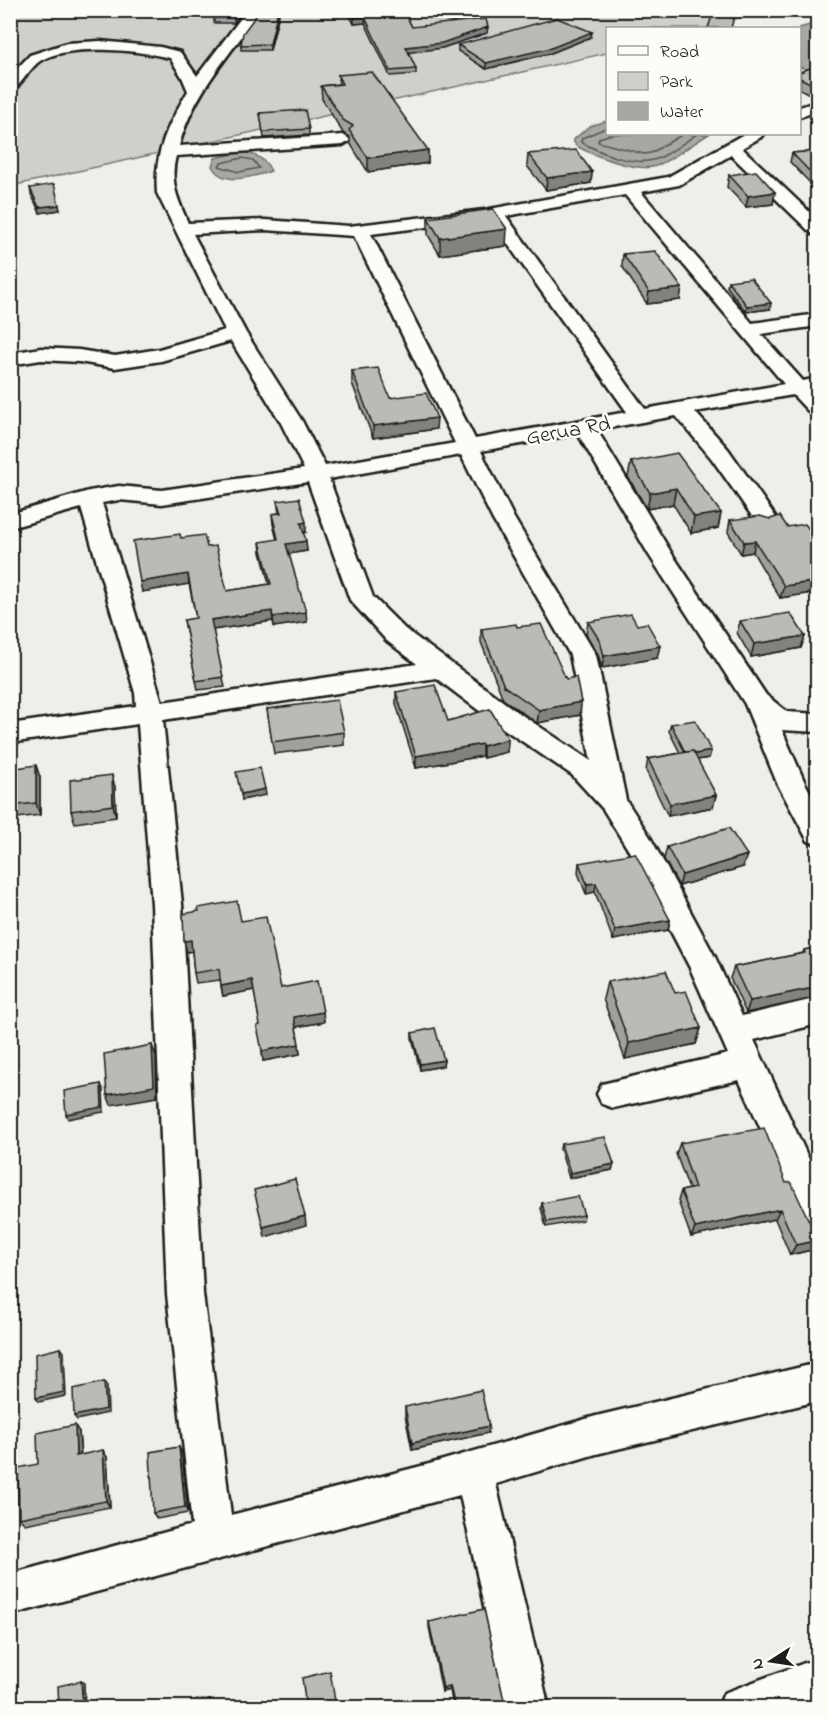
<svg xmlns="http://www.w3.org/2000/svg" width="828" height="1718" font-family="'Indie Flower',sans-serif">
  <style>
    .green { fill: #d0cfcc; stroke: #767674; stroke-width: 1.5 }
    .water { fill: #a8a7a3; stroke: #706f6d; stroke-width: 1.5 }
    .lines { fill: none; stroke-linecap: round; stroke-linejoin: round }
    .shore { stroke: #545452; stroke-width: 1.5 }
    .minor-casing { stroke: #1c1c1c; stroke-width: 5 }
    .minor { fill: #fdfcf7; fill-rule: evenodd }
    .wall { fill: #a1a09d; stroke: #1c1c1c; stroke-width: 1.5 }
    .shaded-wall { fill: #83827f; stroke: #1c1c1c; stroke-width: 1.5 }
    .building { fill: #bbbab6; stroke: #1c1c1c; stroke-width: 1.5 }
    .labels { text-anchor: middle; stroke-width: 5; stroke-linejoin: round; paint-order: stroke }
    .far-street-label { font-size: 22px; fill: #1c1c1c; stroke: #fdfcf7 }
  </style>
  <rect width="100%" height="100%" fill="#f0eeea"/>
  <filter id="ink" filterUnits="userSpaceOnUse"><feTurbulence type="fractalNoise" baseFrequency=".0167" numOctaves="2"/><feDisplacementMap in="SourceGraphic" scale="12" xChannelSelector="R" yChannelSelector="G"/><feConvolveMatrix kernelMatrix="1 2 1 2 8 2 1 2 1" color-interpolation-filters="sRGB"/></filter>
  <g filter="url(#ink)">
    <!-- green -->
    <path class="green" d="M10 11H760L706 28H608L607 53 11 186Z"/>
    <!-- water -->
    <path class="water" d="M817 23V73L800 67 799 28Z
      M607 121 608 134H709C692 144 675 158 656 166 638 173 593 155 576 146L573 140 590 126Z
      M242 152C255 154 265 158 271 171 253 177 222 187 212 166L215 158Z"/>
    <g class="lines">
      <!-- shore -->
      <path class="shore" d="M608 127 582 138 581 142C601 153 634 167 657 159 672 153 684 142 697 134
        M612 134 599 138 598 142 644 154 651 153 683 134
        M242 158 253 160 259 168 239 172 219 166 221 163Z"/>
      <defs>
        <path id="minor" d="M247 10H262C230 54 193 93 179 146L343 135 351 140 343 145 176 156C169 182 178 200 188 223L265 220 349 226 484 210 668 177 744 134H763L761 137 742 148 818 220V235L812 234 731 155 679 185 641 192 752 323 818 314V326L761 334 803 381 818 378V390L812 391 818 397V416L811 414 793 395 695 412 728 449 775 516 778 521 775 526 767 528 759 526 712 459 676 416 597 430 672 554 766 695 787 712 818 714V732L782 730 805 783 818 806V844L808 841 777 783 745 704 649 555 578 434 481 451 514 518 596 655 626 800 650 837 715 957 742 1016 818 998V1024L754 1040 818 1179V1234L806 1230 739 1080 613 1108 602 1104 597 1094 602 1084 728 1054 690 968 629 851 603 809 572 775 498 725 436 678 163 720 182 904 203 1294 231 1515 433 1463 596 1416 818 1363V1401L596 1454 496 1484 549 1708H506L460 1495 10 1615V1574L192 1525 167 1294 152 904 138 724 10 743V724L136 706 135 693 81 508 10 528V514L89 491 119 486 162 490 304 469 280 421 231 341 161 361 115 368 79 362 41 360 10 365V353L41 348 79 350 115 356 159 349 225 330 157 193C154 153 167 126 188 91L182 77 170 58C139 50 68 43 40 61 31 67 23 81 15 89L10 90V76L30 55 67 43 100 41 160 47 180 52 197 76ZM625 195 784 384 645 409 506 216ZM490 219 627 412 475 439 371 234ZM265 230 354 236 455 443 325 466 302 421 246 333 193 234ZM461 455 492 518 570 655 591 761 516 711 405 629 373 597 329 479ZM308 482 350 600 387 641 417 664 162 702 102 503 119 500 162 504Z
          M818 101V111L800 117V107Z
          M818 1658V1700L798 1708H718L724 1693Z"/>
      </defs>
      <!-- minor casing -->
      <use href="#minor" class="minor-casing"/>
      <!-- minor -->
      <use href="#minor" class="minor"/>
    </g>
    <!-- wall -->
    <path class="wall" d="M244 10 234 23H214V18Z
      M260 10H280L270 50H241V45Z
      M347 10H403L412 27 487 33 442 48 408 52 416 69V74L390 76 365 23 354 24Z
      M591 37 551 53 486 69 458 51V45Z
      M818 65V95L813 96 800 89V72Z
      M338 75 428 150V163L368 172 350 143V137L343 133 322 99 321 86 339 84Z
      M260 113 309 129V135L264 138Z
      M818 131V143L814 140 816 132Z
      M818 151V183L811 184 790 162 792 153Z
      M528 154 592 172 591 183 546 190 527 166Z
      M729 175 775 192 773 204 746 207 727 187Z
      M30 188 60 210 40 213 31 194Z
      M428 218 506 246 440 255 428 235Z
      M623 254 680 300 647 304 622 266Z
      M728 281 770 309 746 312 727 287Z
      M352 371 390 398 436 429 373 438 352 383Z
      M631 462 721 513 718 528 691 533 673 504 647 509 628 477Z
      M277 501 306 532H303L307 551 289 554 307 622 274 627 273 621 213 630 225 687 198 690 184 620 196 618 189 584 142 592 181 538 207 547 227 591 269 584 261 552 260 542 277 540 273 524 272 514 279 513Z
      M730 520 818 541V592L780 598 753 552 741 554 728 532Z
      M740 621 805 636 801 648 751 657 737 633Z
      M588 622 657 658 602 668 598 654 586 634Z
      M517 627 566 679 581 702 580 715 537 723 503 699 481 642V629Z
      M396 692 448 721 508 739 507 752 483 758 482 756 416 768 396 704Z
      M267 709 344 732V745L274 754Z
      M671 724 711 751 709 758 697 760 716 795 713 807 668 816 646 771 648 759 680 753 669 731Z
      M10 769 40 777V815L10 819Z
      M115 787 116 817 75 823 71 811Z
      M667 847 743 867 679 886 664 859Z
      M579 863 670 920 668 930 613 940 595 892 586 894 578 873Z
      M241 921 281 988 323 1012 324 1022 296 1027 300 1054 263 1061 260 1025 254 990 223 996 220 980 196 983 194 973 192 951 187 952Z
      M818 947 746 1013 730 978 734 967 803 953 804 950Z
      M607 982 675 993 701 1028 696 1044 625 1059 603 999Z
      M412 1033 444 1060 443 1066 420 1070 412 1038Z
      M680 1143 786 1183 809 1221 818 1233V1245L815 1249 790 1255 775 1219 691 1237 678 1201 681 1191 689 1189 676 1154Z
      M561 1144 614 1164 612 1170 569 1178 560 1149Z
      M542 1203 584 1215 583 1220 546 1227 541 1208Z
      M405 1407 489 1426 488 1433 412 1450 405 1415Z
      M79 1432 81 1455 107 1457 110 1507 25 1524 19 1518 38 1464Z
      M179 1447 182 1454 188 1513 157 1519 153 1513Z
      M818 1506V1522L813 1511Z
      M429 1622 505 1705 525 1707H453L450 1690 442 1692 429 1627Z"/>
    <!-- shaded-wall -->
    <path class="shaded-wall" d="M15 10H17L10 39V29Z
      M239 10H244L234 23V18Z
      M278 10H280L270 50V44Z
      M365 17V23L354 24V18Z
      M488 27 487 33 442 48 406 53V47Z
      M592 32 591 37 551 53 486 69V63Z
      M818 85V95L813 96 816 86Z
      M428 150V163L368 172V158Z
      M592 172 591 183 546 190 547 178Z
      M775 192 773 204 746 207 748 196Z
      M59 205 60 210 40 213 39 207Z
      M507 229 506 246 440 255V238Z
      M682 288 680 300 647 304 649 292Z
      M771 303 770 309 746 312 747 306Z
      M437 418 436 429 373 438V426Z
      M676 488 673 504 647 509 650 493Z
      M721 513 718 528 691 533 694 517Z
      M306 522V532H301V523Z
      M306 541 307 551 287 554 286 544Z
      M755 541 753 552 741 554 744 542Z
      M188 574 189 584 142 592 140 582Z
      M818 581V592L780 598 784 586Z
      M272 611 273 621 212 630 211 620Z
      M306 612 307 622 274 627 273 617Z
      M805 636 801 648 751 657 754 644Z
      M660 646 657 658 602 668 604 656Z
      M581 702 580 715 537 723 539 710Z
      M508 739 507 752 483 758V746Z
      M482 744V756L416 768V756Z
      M711 751 709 758 685 762 686 756Z
      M36 765 40 777V815L36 803Z
      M112 775 115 787 116 817 113 805Z
      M265 789 266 795 242 800 241 794Z
      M716 795 713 807 668 816 670 804Z
      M747 855 743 867 679 886 682 875Z
      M596 883 595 892 586 894 587 884Z
      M670 920 668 930 613 940 615 930Z
      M191 940 193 951 187 952 184 941Z
      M252 980 254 990 223 996 221 986Z
      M818 987V997L746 1013 750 1001Z
      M323 1012 324 1022 295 1027 294 1017Z
      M701 1028 696 1044 625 1059 629 1043Z
      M299 1044 300 1054 263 1061 262 1051Z
      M152 1045 156 1056 157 1097 111 1105 107 1095Z
      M444 1060 443 1066 420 1070V1064Z
      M101 1084 103 1089 104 1112 68 1119 66 1114Z
      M614 1164 612 1170 569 1178 570 1173Z
      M780 1209 775 1219 691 1237 695 1228Z
      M305 1216 306 1225 265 1237 263 1227Z
      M818 1240V1245L815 1249 790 1255 796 1245Z
      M61 1348 64 1352 66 1396 39 1402 36 1398Z
      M104 1382 107 1386 108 1413 77 1420 74 1416Z
      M75 1425 79 1432 81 1462 76 1456Z
      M489 1426 488 1433 412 1450V1443Z
      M179 1447 182 1454 188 1513 185 1507Z
      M103 1450 107 1457 110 1507 106 1501Z
      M81 1681 84 1683 85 1707H83Z
      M450 1686V1690L442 1692 443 1688Z"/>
    <!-- building -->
    <path class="building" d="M10 10H15L10 29Z
      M225 10H239L234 18H214Z
      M260 10H278L270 44 241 45 243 33Z
      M350 10H403L412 27 486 19 488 27 442 43 406 47 416 69 390 71 365 17 354 18Z
      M714 10H736L731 28H708Z
      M557 18 592 32 551 48 486 63 458 45Z
      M818 65V85L816 86 800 78V72Z
      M372 72 428 150 368 158 349 130 353 126 343 120 321 86 342 84 338 75Z
      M305 110 309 129 263 132 260 113Z
      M576 150 592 172 547 178 528 154Z
      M818 151V175H813L792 153Z
      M756 171 775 192 748 196 729 175Z
      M54 184 59 205 39 207 30 188Z
      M493 209 507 229 440 238 428 218Z
      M655 251 682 288 649 292 623 254Z
      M751 278 771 303 747 306 728 281Z
      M378 368 390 398 426 393 437 418 373 426 352 371Z
      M677 453 721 513 694 517 676 488 650 493 631 462Z
      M299 498 306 522 301 523 306 541 286 544 306 612 273 617 272 611 211 620 223 677 196 681 184 620 196 618 188 574 140 582 133 541 180 534 181 538 204 535 207 547 216 546 227 591 271 584 260 542 278 539 272 514 281 513 277 501Z
      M760 516 770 519 780 516 787 527 805 524 818 541V581L784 586 755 541 744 542 730 520Z
      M790 613 805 636 754 644 740 621Z
      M631 614 637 625 647 623 660 646 604 656 600 641 588 622Z
      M516 624 517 627 541 624 566 679 576 677 581 702 539 710 504 686 481 629Z
      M435 685 448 721 490 709 508 739 483 746 482 744 416 756 396 692Z
      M337 700 344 732 272 742 267 709Z
      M695 720 711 751 695 754 693 751 685 752 671 724Z
      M693 751 716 795 670 804 648 759Z
      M36 765V803L10 806V769Z
      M260 768 265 789 241 794 236 772Z
      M112 775 113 805 71 811 70 780Z
      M729 828 747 855 682 875 667 847Z
      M635 853 670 920 615 930 596 883 587 884 579 863Z
      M237 901 241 921 266 917 281 988 317 981 323 1012 294 1017 299 1044 262 1051 257 1026 260 1025 252 980 221 986 219 969 194 973 191 940 184 941 183 914 199 911 198 908Z
      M818 947V987L750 1001 734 967 805 953 804 950Z
      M666 971 675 993 686 991 701 1028 629 1043 607 982Z
      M435 1028 444 1060 420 1064 412 1033Z
      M152 1045 154 1086 107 1095 104 1054Z
      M101 1084 102 1107 66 1114 64 1091Z
      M764 1128 786 1183 791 1182 809 1221 813 1223 818 1233V1240L796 1245 780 1209 695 1228 681 1191 695 1188 680 1143Z
      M605 1137 614 1164 570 1173 561 1144Z
      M295 1179 305 1216 263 1227 254 1190Z
      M578 1196 584 1215 547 1222 542 1203Z
      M61 1348 64 1392 36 1398 35 1354Z
      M104 1382 106 1409 74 1416 73 1389Z
      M481 1390 489 1426 412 1443 405 1407Z
      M75 1425 76 1456 103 1450 106 1501 19 1518 18 1468 38 1464 37 1433Z
      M179 1447 185 1507 153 1513 150 1452Z
      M484 1609 505 1705 524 1706 525 1707H455L450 1686 443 1688 429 1622Z
      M330 1671 336 1707H306L302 1678Z
      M81 1681 83 1707H59L58 1686Z
      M818 1701V1707H784L783 1705H806Z"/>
  </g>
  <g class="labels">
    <!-- far-street labels -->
    <g class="far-street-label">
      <text transform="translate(568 429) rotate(-10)" y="8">Gerua Rd</text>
    </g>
  </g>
  <!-- margin -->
  <rect width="828" height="1718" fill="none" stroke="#fdfcf7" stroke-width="36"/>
  <rect x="18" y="18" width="792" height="1682" fill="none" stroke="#1c1c1c" stroke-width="2" filter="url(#ink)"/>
  <!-- legend -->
  <rect x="606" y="27" width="195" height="108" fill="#fdfcf7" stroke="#a3a29f" stroke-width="1.5"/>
  <rect x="618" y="46" width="30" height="9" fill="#fdfcf7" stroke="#a3a29f" stroke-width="1.5"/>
  <text x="660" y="57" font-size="18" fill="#1c1c1c">Road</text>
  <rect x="618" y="72" width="30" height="18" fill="#d0cfcc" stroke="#a3a29f" stroke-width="1.5"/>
  <text x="660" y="87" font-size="18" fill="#1c1c1c">Park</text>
  <rect x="618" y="102" width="30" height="18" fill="#a8a7a3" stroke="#a3a29f" stroke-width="1.5"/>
  <text x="660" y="117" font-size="18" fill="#1c1c1c">Water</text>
  <!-- north arrow -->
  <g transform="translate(771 1661) rotate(258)" stroke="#fdfcf7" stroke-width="4.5" paint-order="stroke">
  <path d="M0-4.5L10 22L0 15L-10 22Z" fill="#1c1c1c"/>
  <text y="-9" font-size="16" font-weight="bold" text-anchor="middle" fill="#1c1c1c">N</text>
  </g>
</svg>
